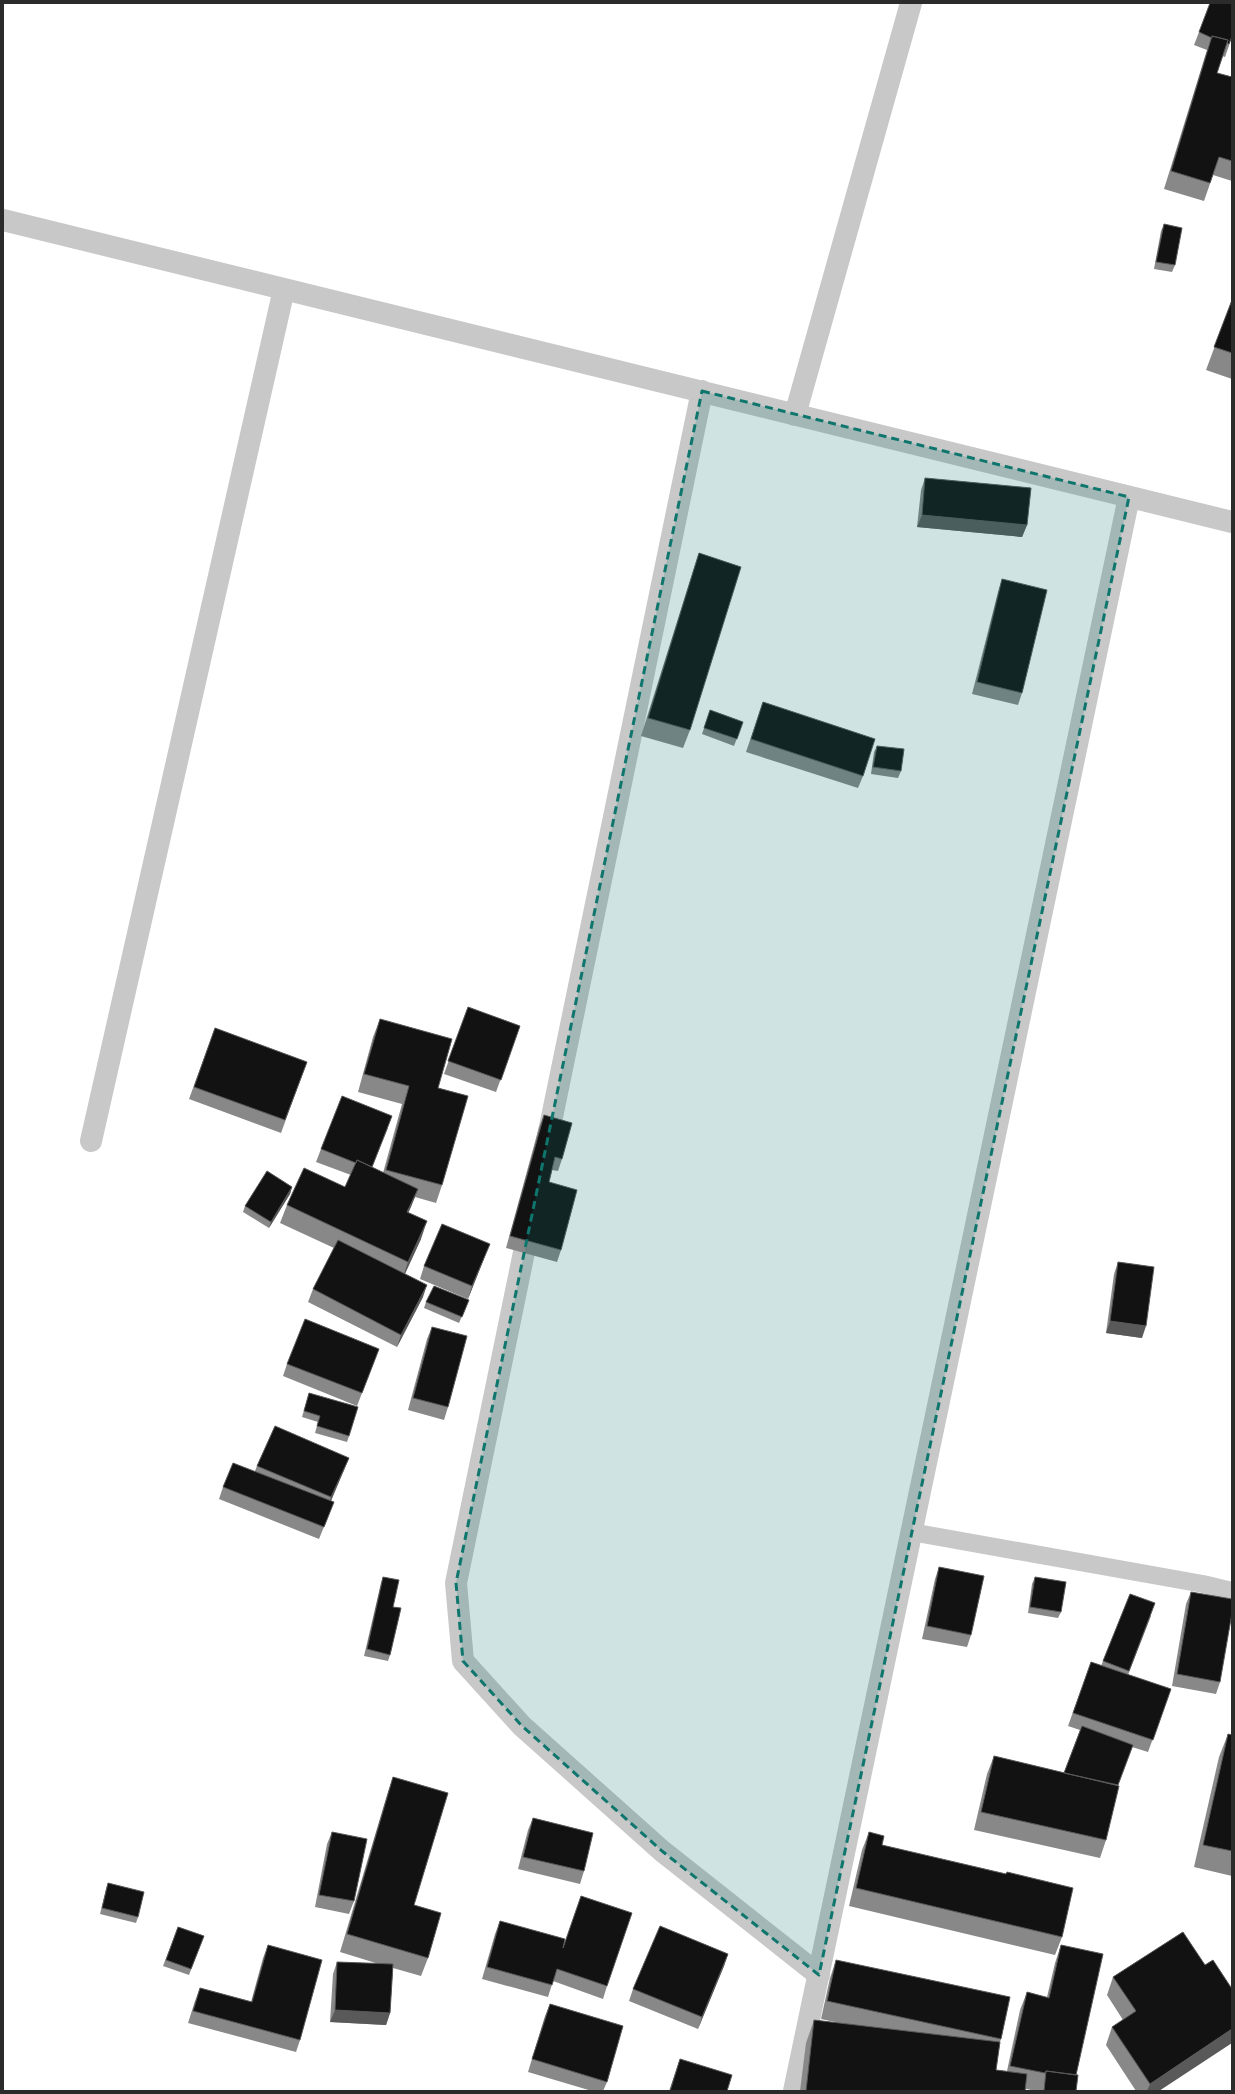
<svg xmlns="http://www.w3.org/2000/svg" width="1235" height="2094" font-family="Inter,sans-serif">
<rect width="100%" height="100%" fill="#fff"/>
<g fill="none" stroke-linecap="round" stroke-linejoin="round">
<path stroke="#c8c8c8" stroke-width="18" d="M 911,1532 L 1203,1584 L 1232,1591"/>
<path stroke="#c8c8c8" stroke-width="22" d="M 3,220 L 1232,522
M 795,415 L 911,3
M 91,1141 L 284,289
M 546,1146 L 702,391
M 530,1223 L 456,1583 L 463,1661 L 522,1726 L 662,1851 L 819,1975
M 794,2091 L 1129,497"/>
</g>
<path fill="#888" d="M 1199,32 L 1232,37 L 1225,57 L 1222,56 L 1217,73 L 1232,77 L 1232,181 L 1213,175 L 1204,201 L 1164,189 L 1207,50 L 1194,45 Z
M 1164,224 L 1175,265 L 1172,272 L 1154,269 L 1161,231 Z
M 1232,300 L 1232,379 L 1206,370 Z
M 925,478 L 1027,525 L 1022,537 L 917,527 L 921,490 Z
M 699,553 L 690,730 L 683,748 L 641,736 L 693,571 Z
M 1002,579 L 1022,693 L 1018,705 L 972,694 L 998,592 Z
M 763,702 L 863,776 L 858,788 L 746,752 Z
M 710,710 L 743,722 L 734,746 L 702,734 Z
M 877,746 L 901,771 L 898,778 L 871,774 L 874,752 Z
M 468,1007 L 520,1026 L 496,1092 L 444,1074 Z
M 380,1019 L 438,1088 L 442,1185 L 436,1203 L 415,1197 L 408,1213 L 421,1239 L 405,1274 L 423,1297 L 397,1347 L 308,1302 L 313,1289 L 334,1248 L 280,1223 L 287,1205 L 345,1187 L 351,1175 L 316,1162 L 321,1149 L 388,1128 L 372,1167 L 383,1173 L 402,1104 L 358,1092 L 373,1037 Z
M 215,1028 L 307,1062 L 281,1133 L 189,1099 Z
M 544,1115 L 562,1159 L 558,1171 L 552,1170 L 549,1182 L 561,1250 L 557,1262 L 506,1248 L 539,1127 Z
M 292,1187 L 290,1194 L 269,1228 L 243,1212 L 245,1206 Z
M 485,1256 L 468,1299 L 420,1279 L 424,1266 Z
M 1118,1262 L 1142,1338 L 1106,1333 L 1114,1274 Z
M 426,1302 L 466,1307 L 459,1323 L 424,1308 Z
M 432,1327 L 448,1407 L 444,1420 L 408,1410 L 427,1339 Z
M 379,1349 L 357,1406 L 283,1376 L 287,1364 Z
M 309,1393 L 349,1436 L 347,1442 L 315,1433 L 318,1422 L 302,1417 Z
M 349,1458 L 344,1470 L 331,1501 L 334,1502 L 319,1539 L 219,1499 L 223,1487 L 255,1471 L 257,1466 Z
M 939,1567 L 971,1635 L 967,1647 L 922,1639 L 935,1579 Z
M 383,1577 L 393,1607 L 390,1655 L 388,1661 L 364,1656 L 381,1583 Z
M 1035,1577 L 1061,1612 L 1058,1618 L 1028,1613 L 1032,1584 Z
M 1191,1592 L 1220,1682 L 1216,1694 L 1172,1686 L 1186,1604 Z
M 1130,1594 L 1151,1616 L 1128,1675 L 1171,1689 L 1148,1752 L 1132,1747 L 1118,1785 L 1106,1840 L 1100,1858 L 974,1830 L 987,1774 L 994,1756 L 1064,1773 L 1080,1730 L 1068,1726 L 1091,1662 L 1101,1666 Z
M 1228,1734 L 1232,1735 L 1232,1876 L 1194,1867 L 1219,1757 Z
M 393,1777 L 414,1905 L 428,1958 L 421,1976 L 393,1968 L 390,2013 L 386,2025 L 330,2022 L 333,1974 L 337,1962 L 379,1964 L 340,1952 L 387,1795 Z
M 533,1818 L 584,1871 L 580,1884 L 518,1869 L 528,1830 Z
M 332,1832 L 354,1901 L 349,1914 L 315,1907 L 327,1844 Z
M 869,1832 L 882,1845 L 1062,1937 L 1055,1955 L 849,1906 L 862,1850 Z
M 108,1883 L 138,1917 L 136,1923 L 100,1914 L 106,1889 Z
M 500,1921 L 564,1946 L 607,1986 L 603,1999 L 553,1981 L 548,1997 L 482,1979 L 495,1934 Z
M 178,1927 L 204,1936 L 189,1975 L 163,1966 Z
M 1183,1932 L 1159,2091 L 1136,2091 L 1106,2045 L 1112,2027 L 1123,2020 L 1107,1995 L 1113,1977 Z
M 268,1945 L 300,2040 L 296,2052 L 188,2023 L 195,2001 L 200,1988 L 251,2002 L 263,1958 Z
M 1061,1945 L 1076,2075 L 1076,2091 L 1037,2091 L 1026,2089 L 1025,2091 L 800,2091 L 806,2043 L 814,2020 L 840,2023 L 821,2019 L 830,1978 L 836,1960 L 1001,2039 L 1000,2042 L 996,2070 L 1007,2071 L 1020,2010 L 1027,1992 L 1047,1997 L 1055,1963 Z
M 728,1954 L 724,1966 L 698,2029 L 629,2001 L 633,1989 Z
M 550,2004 L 607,2082 L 603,2091 L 592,2091 L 528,2072 L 545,2016 Z
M 680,2059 L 727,2091 L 669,2091 Z"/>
<path fill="#595959" d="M 922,515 L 1027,525 L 1022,537 L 917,527 Z
M 292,1187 L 290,1194 L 269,1228 L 271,1222 Z
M 418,1189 L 411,1207 L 400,1230 L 407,1212 Z
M 427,1221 L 421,1239 L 402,1280 L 408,1262 Z
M 490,1244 L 485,1256 L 468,1299 L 472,1286 Z
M 427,1285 L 423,1297 L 397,1347 L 401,1335 Z
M 1110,1321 L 1146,1326 L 1142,1338 L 1106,1333 Z
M 349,1458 L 344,1470 L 327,1510 L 331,1497 Z
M 728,1954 L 724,1966 L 698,2029 L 702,2017 Z
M 335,2010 L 390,2013 L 386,2025 L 330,2022 Z
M 1232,2029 L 1232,2043 L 1159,2091 L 1147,2091 L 1150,2084 Z"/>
<path fill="#121212" stroke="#595959" d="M 1210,3 L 1232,3 L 1232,36 L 1229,44 L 1227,43 L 1228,40 L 1212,36 L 1212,38 L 1199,32 Z
M 1212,36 L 1228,40 L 1217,73 L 1232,77 L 1232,161 L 1219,157 L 1210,183 L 1171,171 Z
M 1164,224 L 1182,228 L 1175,265 L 1156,262 Z
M 1232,300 L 1232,353 L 1214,347 Z
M 925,478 L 1031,488 L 1027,525 L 922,515 Z
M 699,553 L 741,567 L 690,730 L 648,718 Z
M 1002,579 L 1047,590 L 1022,693 L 977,682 Z
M 763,702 L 875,739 L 863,776 L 751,739 Z
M 710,710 L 743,722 L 737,739 L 704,728 Z
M 877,746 L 904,749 L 901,771 L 873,767 Z
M 468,1007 L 520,1026 L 501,1080 L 448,1061 Z
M 380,1019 L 452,1039 L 438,1088 L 468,1096 L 442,1185 L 386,1170 L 409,1086 L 364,1074 Z
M 215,1028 L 307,1062 L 285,1120 L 194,1087 Z
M 342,1096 L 392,1116 L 372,1167 L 357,1160 L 356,1163 L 321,1149 Z
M 544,1115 L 572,1123 L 562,1159 L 555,1157 L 549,1182 L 577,1190 L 561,1250 L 510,1236 Z
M 357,1160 L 418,1189 L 407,1212 L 427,1221 L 408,1262 L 287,1205 L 304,1168 L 345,1187 Z
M 267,1171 L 292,1187 L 271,1222 L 245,1206 Z
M 442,1224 L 490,1244 L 472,1286 L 424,1266 Z
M 338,1240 L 427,1285 L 401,1335 L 313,1289 Z
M 1118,1262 L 1154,1267 L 1146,1326 L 1110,1321 Z
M 434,1286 L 469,1300 L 462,1317 L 426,1302 Z
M 305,1319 L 379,1349 L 362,1393 L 287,1364 Z
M 432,1327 L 467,1336 L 448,1407 L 413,1398 Z
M 309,1393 L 358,1407 L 349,1436 L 317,1426 L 320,1416 L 304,1411 Z
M 275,1426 L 349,1458 L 331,1497 L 257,1466 Z
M 233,1463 L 334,1502 L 324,1527 L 223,1487 Z
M 939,1567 L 984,1576 L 971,1635 L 927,1626 Z
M 383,1577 L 399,1580 L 393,1607 L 401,1608 L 390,1655 L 367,1649 Z
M 1035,1577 L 1066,1582 L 1061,1612 L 1030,1607 Z
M 1191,1592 L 1232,1599 L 1232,1613 L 1220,1682 L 1177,1674 Z
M 1130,1594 L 1155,1603 L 1129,1671 L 1103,1661 Z
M 1091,1662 L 1171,1689 L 1153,1740 L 1073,1713 Z
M 1082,1726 L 1133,1745 L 1118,1785 L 1064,1773 Z
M 1228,1734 L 1232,1735 L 1232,1851 L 1203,1845 Z
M 994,1756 L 1119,1786 L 1106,1840 L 981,1812 Z
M 393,1777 L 448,1793 L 414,1905 L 441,1913 L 428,1958 L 347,1934 Z
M 533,1818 L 593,1833 L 584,1871 L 523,1857 Z
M 332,1832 L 367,1839 L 354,1901 L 319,1895 Z
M 869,1832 L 884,1836 L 882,1845 L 1006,1874 L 1007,1872 L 1073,1888 L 1062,1937 L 856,1888 Z
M 108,1883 L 144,1892 L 138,1917 L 102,1908 Z
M 581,1896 L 632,1913 L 607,1986 L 557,1969 L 552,1985 L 487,1967 L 500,1921 L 565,1939 L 563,1948 Z
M 660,1926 L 728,1954 L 702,2017 L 633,1989 Z
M 178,1927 L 204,1936 L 191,1969 L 166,1960 Z
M 1183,1932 L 1205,1965 L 1213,1960 L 1232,1989 L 1232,2029 L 1150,2084 L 1112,2027 L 1136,2011 L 1113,1977 Z
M 268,1945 L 322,1960 L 300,2040 L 193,2011 L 200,1988 L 252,2002 Z
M 1061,1945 L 1103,1954 L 1076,2075 L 1046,2071 L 1045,2073 L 1010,2066 L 1027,1992 L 1049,1998 Z
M 836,1960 L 1010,1997 L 1001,2039 L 827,2001 Z
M 337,1962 L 393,1964 L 390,2013 L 335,2010 Z
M 550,2004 L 623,2026 L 607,2082 L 532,2059 Z
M 814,2020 L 1000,2042 L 996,2070 L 1027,2074 L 1025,2091 L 806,2091 Z
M 680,2059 L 732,2075 L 727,2091 L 670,2091 Z
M 1046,2071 L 1078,2075 L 1076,2091 L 1044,2091 Z"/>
<path fill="#0f766e" fill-opacity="0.2" stroke="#0f766e" stroke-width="3" stroke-dasharray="8 5" stroke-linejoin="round" d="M 702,391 L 1129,497 L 819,1975 L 662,1851 L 522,1726 L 463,1661 L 456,1583 Z"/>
<rect width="1235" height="2094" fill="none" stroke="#2b2b2b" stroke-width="8"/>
</svg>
